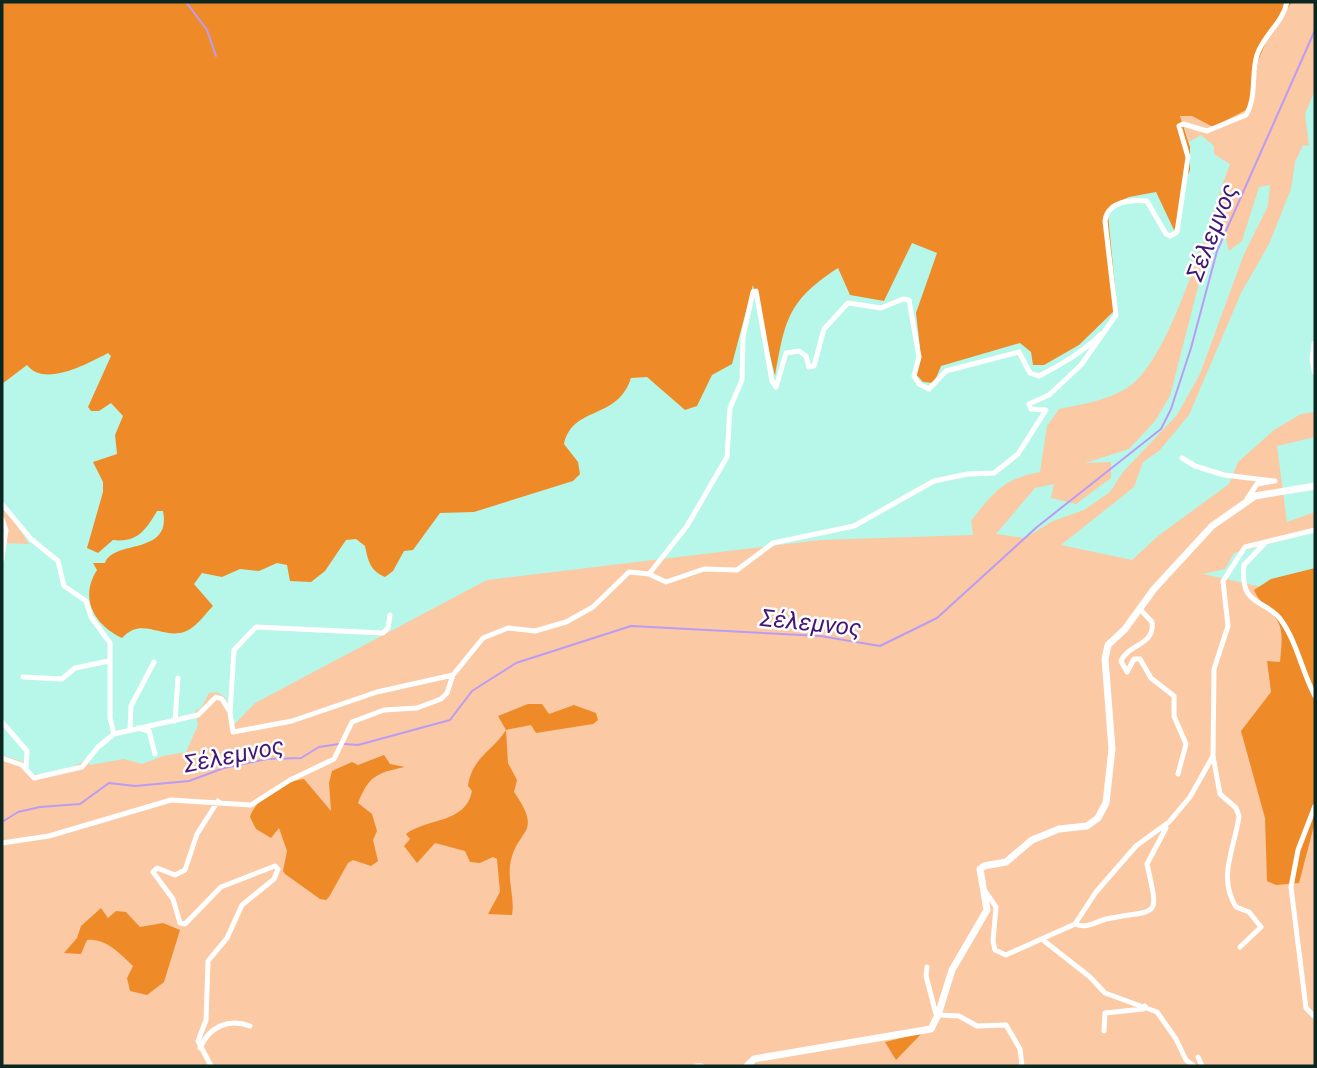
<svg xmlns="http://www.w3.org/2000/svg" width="1317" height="1068" font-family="Roboto,sans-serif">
<rect width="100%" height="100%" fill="#b7f7e9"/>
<path fill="#fbc9a3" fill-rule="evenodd" d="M 1292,2 L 1315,2 L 1315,90 L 1305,114 L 1309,146 L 1303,145 L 1295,162 L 1291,189 L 1269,244 L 1241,293 L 1189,415 L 1159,451 L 1143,462 L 1134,487 L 1061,545 L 1132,560 L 1158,536 L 1229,484 L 1238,462 L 1274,430 L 1301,414 L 1315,412 L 1315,437 L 1277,446 L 1287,522 L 1315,512 L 1315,532 L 1234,553 L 1225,569 L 1203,574 L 1262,587 L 1315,606 L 1315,1066 L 2,1066 L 2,755 L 24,762 L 32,774 C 47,776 75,769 86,759 L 90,765 L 124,759 L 142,764 L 163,756 L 186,752 L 198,725 L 195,711 L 201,708 L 209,693 L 217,692 L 226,698 L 230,729 L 255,703 L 487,580 L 820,540 L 973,535 L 971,521 C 994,492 1003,479 1040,472 L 1047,426 L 1059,409 C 1083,404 1111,400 1131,385 C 1172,355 1210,216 1230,164 L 1214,154 L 1214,146 L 1201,135 L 1189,142 L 1180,116 L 1192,116 L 1213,127 L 1252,107 L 1258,61 L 1269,35 ZM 1270,185 L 1268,206 L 1244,254 L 1200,374 L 1177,415 L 1123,472 L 1110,492 L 1084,510 L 1053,521 L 1025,538 L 996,534 L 1035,488 L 1054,484 L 1051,498 L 1076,504 L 1111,478 L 1111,462 L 1085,463 L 1129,449 L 1155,421 L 1170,396 L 1217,213 L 1223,208 L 1222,225 L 1229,251 L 1242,241 L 1259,187 Z
M 2,502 L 29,544 L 2,543 Z"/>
<path fill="#ee8b28" d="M 2,2 L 1292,2 L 1269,35 L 1258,61 L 1252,107 L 1213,127 L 1192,116 L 1180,116 L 1190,147 L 1190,170 L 1181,190 L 1180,219 L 1174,230 L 1156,192 L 1129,197 L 1111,205 L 1108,215 L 1116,296 L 1114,311 L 1079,345 L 1044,365 L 1033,365 L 1031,352 L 1020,343 L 941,366 L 934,383 L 923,382 L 914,372 L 920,348 L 916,313 L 937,253 L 912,243 L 884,301 L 850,295 L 838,268 C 787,301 785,321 775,376 L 753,285 L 732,364 L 712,375 L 697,406 L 685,410 L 647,377 L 631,378 C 617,421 573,405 564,444 L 578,462 L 580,474 L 573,481 L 474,512 L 440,513 L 413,550 L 404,551 L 393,571 L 385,577 C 370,571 368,560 365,546 L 356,539 L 346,540 L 325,571 L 311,582 L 290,581 L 287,565 L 277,563 L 259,571 L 240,569 L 222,577 L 202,573 L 194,584 L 213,606 C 205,614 195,629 184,632 C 161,639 142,616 122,638 C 94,625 79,598 97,570 L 93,563 L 105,563 C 113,539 172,556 163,511 L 157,511 C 146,530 137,543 113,540 L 98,553 L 87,548 L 103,492 L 103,482 L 93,462 L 117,454 L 115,435 L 123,416 L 111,403 L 99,411 L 91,411 L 88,407 L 111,356 L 108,353 C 89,363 44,388 27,365 L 2,384 Z
M 1315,568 L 1315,822 L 1299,883 L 1276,885 L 1267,881 L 1265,818 L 1241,731 L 1271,692 L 1267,661 L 1280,662 C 1281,650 1284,632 1278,622 C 1271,609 1259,603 1254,590 L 1271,579 Z
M 528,704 L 542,704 L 549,714 L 574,705 L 596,713 L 598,720 L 593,724 L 536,733 L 531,725 L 506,730 L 508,763 L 517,780 L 514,792 C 545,836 515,828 510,866 C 508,883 515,899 512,915 L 488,914 L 500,892 L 497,859 L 493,857 L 480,863 L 470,862 L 465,851 L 435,843 L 417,863 L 404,846 L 410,839 L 406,834 C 426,818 466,824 472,791 L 468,786 C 472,757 493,751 506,730 L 498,716 Z
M 384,755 L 390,764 L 405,767 C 376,773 369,776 358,803 L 372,814 L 377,831 L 373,840 L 378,861 L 371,866 L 353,860 L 348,863 L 329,897 L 326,900 L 320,899 L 285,874 L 283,871 L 287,851 L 279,828 L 271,838 L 256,829 L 250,817 C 255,799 285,781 304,779 L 331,811 L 329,783 L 332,771 L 352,762 L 358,765 Z
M 101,908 L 108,918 L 116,911 L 126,912 L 140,927 L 163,923 L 180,930 L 164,982 L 147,995 L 130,991 L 127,978 L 133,966 C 120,954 106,938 87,940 L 81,954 L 64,953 L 77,938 L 81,926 Z
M 922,1033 L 896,1060 L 885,1042 Z"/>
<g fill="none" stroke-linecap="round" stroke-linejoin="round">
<path stroke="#bb9cf4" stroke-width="2" d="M 186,2 L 207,30 L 216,56
M 344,744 L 358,745 L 450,720 L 472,691 L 516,663 L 631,626 L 820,636 L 880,646 L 937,618 L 1037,527 L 1161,429 L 1171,409 L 1191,348 L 1217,251 L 1315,30
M 2,822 L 18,812 L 40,807 L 80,804 L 109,783 L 135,786 L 189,781 L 224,768 L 267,759 L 301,758 L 319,747 L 339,744"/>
<path stroke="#fff" stroke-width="5" d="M 753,292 L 756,291 L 772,381 L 776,387 L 786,353 L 799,351 L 806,356 L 809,367 L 814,366 L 824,329 L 848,303 L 881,308 L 903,299 L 909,300 L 919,357 L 914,376 L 919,384 L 929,389 L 946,371 L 1019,352 L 1030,373 L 1039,376 C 1062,364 1083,352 1101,334
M 1182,458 L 1195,466 L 1224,475 L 1275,481
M 1247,499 L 1257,484 L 1274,481
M 2,504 L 31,539 L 58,561 L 64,586 L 86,601 L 91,617 L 110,643 L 110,718 L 114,734
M 2,519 L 6,530 L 2,559
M 1265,543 L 1244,565 C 1239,608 1267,599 1281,620 C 1297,642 1302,672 1315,696
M 649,574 L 687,526 L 727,457 L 730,408 L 742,380 L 743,337 L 753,292
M 1139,608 L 1152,622 C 1155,646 1128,644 1121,661 L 1127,672 L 1134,659 L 1140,659 L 1151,678 L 1174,696 L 1174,716 L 1186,744 L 1178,774
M 390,615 L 388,628 L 383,633 L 256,627 L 234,650 L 230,713 L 233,732 L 292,721 L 377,692 L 453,675 L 483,638 L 508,628 L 535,631 L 566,622 L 593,607 L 629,572 L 649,574 L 666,582 L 704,569 L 737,570 L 773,543 L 854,526 L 934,481 L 968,474 L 994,473 L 1018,454 L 1046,410 L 1031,409 L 1029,404 L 1049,395 L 1081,365 L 1116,315 L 1105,221 C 1107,202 1130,199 1147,201 L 1166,234 L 1170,236 L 1177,232 L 1188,157 L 1179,126 L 1183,124 L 1207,131 L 1246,115 C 1257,97 1251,74 1257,55 C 1263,35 1283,23 1287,2
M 23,677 L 62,679 L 75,668 L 109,661
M 175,721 L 178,678
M 2,722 L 27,751 L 26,769
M 138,728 L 149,731 L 155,754
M 130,729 L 131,706 L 154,662
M 1213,756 L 1220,794 L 1236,808 L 1239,816 C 1235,848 1217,876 1236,907 L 1249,912 L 1261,927 L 1240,947
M 2,758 L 22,765 L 34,778 L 82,767 L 98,747 L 114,734 L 198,715 L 216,697 L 222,699 L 228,709
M 1315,806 L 1298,850 L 1291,887 L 1306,1008 L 1315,1017
M 2,843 L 49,836 L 171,800 L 251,805 L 290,780 L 334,759 L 352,722 L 384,710 L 417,708 L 441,699 L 447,693 L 453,675
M 985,891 L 996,907 L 993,941 L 995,950 L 1006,955 L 1075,924 L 1096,892 L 1136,846 L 1169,822 L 1190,797 L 1213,756 L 1214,669 L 1228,626 L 1223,581 L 1245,547 L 1315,530
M 1075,924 C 1087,929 1095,922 1106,919 C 1158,908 1160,922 1147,864 L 1166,828
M 1043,940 L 1090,977 L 1105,993 L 1157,1012 L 1176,1039 L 1186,1060 L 1194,1066
M 927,967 L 926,976 L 936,1014
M 938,1015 L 959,1016 L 977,1026 L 1006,1025 L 1020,1049 L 1022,1066
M 1104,1031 L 1105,1013 L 1143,1009 L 1145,1006
M 200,1048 C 209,1027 228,1018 250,1026
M 1198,1057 L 1202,1066
M 211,1066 L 198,1041 L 206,1020 L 208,961 L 227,938 L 242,905 L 274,879 L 278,869 L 275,866 L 221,887 L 185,924 L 180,923 L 173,899 L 153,872 L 157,868 L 175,875 L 185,870 L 197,834 L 218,801
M 696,1066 L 702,1066"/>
<path stroke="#fff" stroke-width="7" d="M 1315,344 L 1313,359 L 1315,371
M 747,1066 L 754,1059 L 931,1029 L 938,1015 L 952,970 L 987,910 L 980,869 L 984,866 L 1006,862 L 1032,840 L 1059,829 L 1087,826 L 1098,818 L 1106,803 L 1112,749 L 1105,659 L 1108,645 L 1125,629 L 1154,589 L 1212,526 L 1255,496 L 1315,486"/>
</g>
<g text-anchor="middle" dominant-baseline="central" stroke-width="5" stroke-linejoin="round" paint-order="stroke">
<g font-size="24" font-style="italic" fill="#441676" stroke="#fff">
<text transform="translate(1212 232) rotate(-69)">Σέλεμνος</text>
<text transform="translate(811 623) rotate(6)">Σέλεμνος</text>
<text transform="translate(234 755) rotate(-11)">Σέλεμνος</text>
</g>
</g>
<rect width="1317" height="1068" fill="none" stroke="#0c2621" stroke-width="7"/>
</svg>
